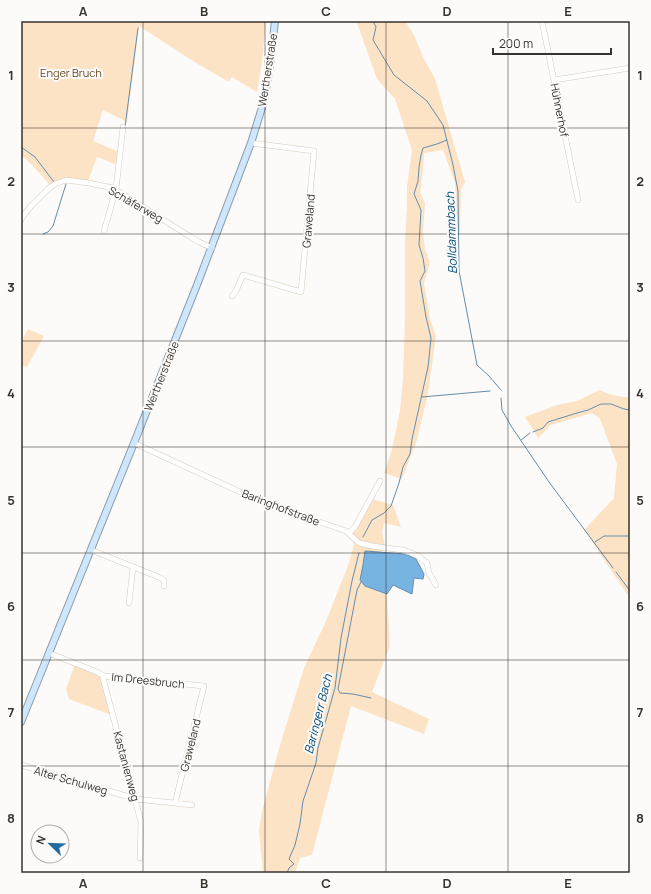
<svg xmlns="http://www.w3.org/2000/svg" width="651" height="894" font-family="Manrope,sans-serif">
<rect width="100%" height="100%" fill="#fdfbf9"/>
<path fill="#fde3c5" d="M 21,21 L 266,21 L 262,63 L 257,92 L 232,77 L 229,82 L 196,63 L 139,26 L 127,122 L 103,110 L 93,141 L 119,152 L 117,165 L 97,157 L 88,181 L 65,177 L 50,185 L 31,164 L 22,156 L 21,156 Z
M 336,21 L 406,21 L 408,26 L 414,35 L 423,57 L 435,79 L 465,182 L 461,189 L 460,234 L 456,229 L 455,183 L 443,150 L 424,153 L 423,170 L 420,193 L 425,203 L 423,232 L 425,250 L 430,262 L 424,283 L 430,319 L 436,336 L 428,394 L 416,443 L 402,479 L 384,473 L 391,453 L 400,411 L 403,378 L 405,318 L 405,241 L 407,208 L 407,187 L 412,150 L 395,99 L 377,79 L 357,23 Z
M 28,329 L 44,336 L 27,367 L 21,365 L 21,342 Z
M 599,390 L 612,395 L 630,398 L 630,597 L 625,591 L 584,530 L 614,498 L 617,464 L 600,419 L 592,413 L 551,425 L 538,438 L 525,417 L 557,405 L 577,401 Z
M 372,499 L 393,505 L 401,527 L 384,523 L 382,532 L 385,546 L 381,552 L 365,551 L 363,565 L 365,586 L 387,594 L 390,646 L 372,692 L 429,719 L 424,734 L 351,706 L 312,855 L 300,858 L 295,873 L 263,873 L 259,830 L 262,811 L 280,745 L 304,668 L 326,621 L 349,563 L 354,544 L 351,537 Z
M 75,664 L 99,675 L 101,678 L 111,715 L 69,699 L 66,689 Z"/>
<path fill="#78b4e2" stroke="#648dac" d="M 365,551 L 405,554 L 416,559 L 424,574 L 423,579 L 414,578 L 412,594 L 393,585 L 387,594 L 365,586 L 360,580 L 363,565 Z"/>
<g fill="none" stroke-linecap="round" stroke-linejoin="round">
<path stroke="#648dac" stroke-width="1" d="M 373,21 L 376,27 L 373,40 L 394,75 L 427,101 L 443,125 L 453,165 L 458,191 L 459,271 L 477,365 L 489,376 L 501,390
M 125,127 L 138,28
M 21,147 L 35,157 L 54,182
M 43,234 L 48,232 L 53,226 L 66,184
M 422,397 L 490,391
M 501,398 L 502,410 L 511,426 L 549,482 L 613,568
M 533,432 L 543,428 L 548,422 L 577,413 L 588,410 L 601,404 L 611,404 L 624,409 L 630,410
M 521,440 L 530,433
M 363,537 L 372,520 L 384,513 L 391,506 L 399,483 L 403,467 L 410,454 L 412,439 L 428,367 L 431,338 L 426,317 L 420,281 L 425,271 L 423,258 L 419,245 L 421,210 L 414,194 L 418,181 L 419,167 L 421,155 L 423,148 L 437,144 L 447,140
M 595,542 L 604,536 L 630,536
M 616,572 L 630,591
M 361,582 L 357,590 L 338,689 L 340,693 L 353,694 L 371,698
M 287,873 L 289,868 L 294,864 L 289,859 L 295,845 L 300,824 L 303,801 L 316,763 L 318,748 L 335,688 L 341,638 L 352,581 L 359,553"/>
<defs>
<path id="minor" d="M 542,21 L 578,200
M 554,80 L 630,68
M 21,220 L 23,216 L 32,205 L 48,189 L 55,184 L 66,180 L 89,183 L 113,188 L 189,236 L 199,242 L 212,248
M 104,231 L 116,189 L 123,127
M 232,296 L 236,291 L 243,275 L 301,292 L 314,151 L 251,143
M 134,443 L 264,503 L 346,531 L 359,543 L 372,546 L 402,550 L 409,552 L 418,556 L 427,563 L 429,573 L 436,585
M 349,533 L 355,527 L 380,481
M 91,550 L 161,578 L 164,581 L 164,586
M 129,603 L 133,567
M 49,653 L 97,672 L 104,676 L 204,686 L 175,803
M 104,676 L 103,678 L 141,822 L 140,858
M 21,765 L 136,799 L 192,805"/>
<path id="major" d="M 21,722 L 134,443 L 197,285 L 251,143 L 264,101 L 270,65 L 275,21"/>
</defs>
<use href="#minor" stroke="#d4cabe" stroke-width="6"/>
<use href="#major" stroke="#869db0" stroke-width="8"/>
<use href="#minor" stroke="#fff" stroke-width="5"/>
<use href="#major" stroke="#d0e6fa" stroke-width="6"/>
</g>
<path fill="none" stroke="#37332e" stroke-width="1" stroke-opacity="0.55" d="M 143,21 L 143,873M 265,21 L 265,873M 386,21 L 386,873M 508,21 L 508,873M 21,128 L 630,128M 21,234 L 630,234M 21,341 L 630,341M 21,447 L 630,447M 21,553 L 630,553M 21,660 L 630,660M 21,766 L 630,766"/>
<g text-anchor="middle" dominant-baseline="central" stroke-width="4" stroke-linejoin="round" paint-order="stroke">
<g font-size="11" fill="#37332e" stroke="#fdfbf9">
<text transform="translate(267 70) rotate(-81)">Wertherstraße</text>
<text transform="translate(560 110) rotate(79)">Hühnerhof</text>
<text transform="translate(136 204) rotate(30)">Schäferweg</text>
<text transform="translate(308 221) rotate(-85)">Graweland</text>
<text transform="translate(161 376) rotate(-68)">Wertherstraße</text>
<text transform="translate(281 507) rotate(21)">Baringhofstraße</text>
<text transform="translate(148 680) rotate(6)">Im Dreesbruch</text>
<text transform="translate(190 745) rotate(-76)">Graweland</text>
<text transform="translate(127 766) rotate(75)">Kastanienweg</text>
<text transform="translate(71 780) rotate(16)">Alter Schulweg</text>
</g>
<g font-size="11" fill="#68481d" stroke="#fdfbf9">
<text x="71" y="72">Enger Bruch</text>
</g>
<g font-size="12" font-style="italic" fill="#014d78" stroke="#fdfbf9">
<text transform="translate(451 233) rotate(-92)">Bolldammbach</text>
<text transform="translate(318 714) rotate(-76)">Baringerr Bach</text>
</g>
</g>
<rect width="651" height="894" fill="none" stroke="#fdfbf9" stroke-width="44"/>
<g transform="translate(50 844) rotate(293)"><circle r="19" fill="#fdfbf9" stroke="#aeaba8"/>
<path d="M0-3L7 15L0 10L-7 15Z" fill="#216c9f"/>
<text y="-6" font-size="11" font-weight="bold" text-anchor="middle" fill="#37332e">N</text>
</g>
<path d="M493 48v6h118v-6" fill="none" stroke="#37332e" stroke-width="2"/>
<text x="499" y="48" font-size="12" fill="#37332e" stroke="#fdfbf9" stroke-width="3" paint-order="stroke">200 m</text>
<rect x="22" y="22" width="607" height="850" fill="none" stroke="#37332e" stroke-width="1.5"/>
<g font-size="13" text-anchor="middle" font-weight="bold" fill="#37332e">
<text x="83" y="16">A</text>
<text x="204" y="16">B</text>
<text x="326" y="16">C</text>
<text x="447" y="16">D</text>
<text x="568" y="16">E</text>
<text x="11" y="80">1</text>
<text x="640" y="80">1</text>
<text x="11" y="186">2</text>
<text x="640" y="186">2</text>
<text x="11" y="292">3</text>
<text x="640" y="292">3</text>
<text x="11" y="398">4</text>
<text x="640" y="398">4</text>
<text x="11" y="505">5</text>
<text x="640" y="505">5</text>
<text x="11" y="611">6</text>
<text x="640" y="611">6</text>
<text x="11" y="717">7</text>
<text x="640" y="717">7</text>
<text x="11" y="823">8</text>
<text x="640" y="823">8</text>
<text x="83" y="888">A</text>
<text x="204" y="888">B</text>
<text x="326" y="888">C</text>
<text x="447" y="888">D</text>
<text x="568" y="888">E</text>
</g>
</svg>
